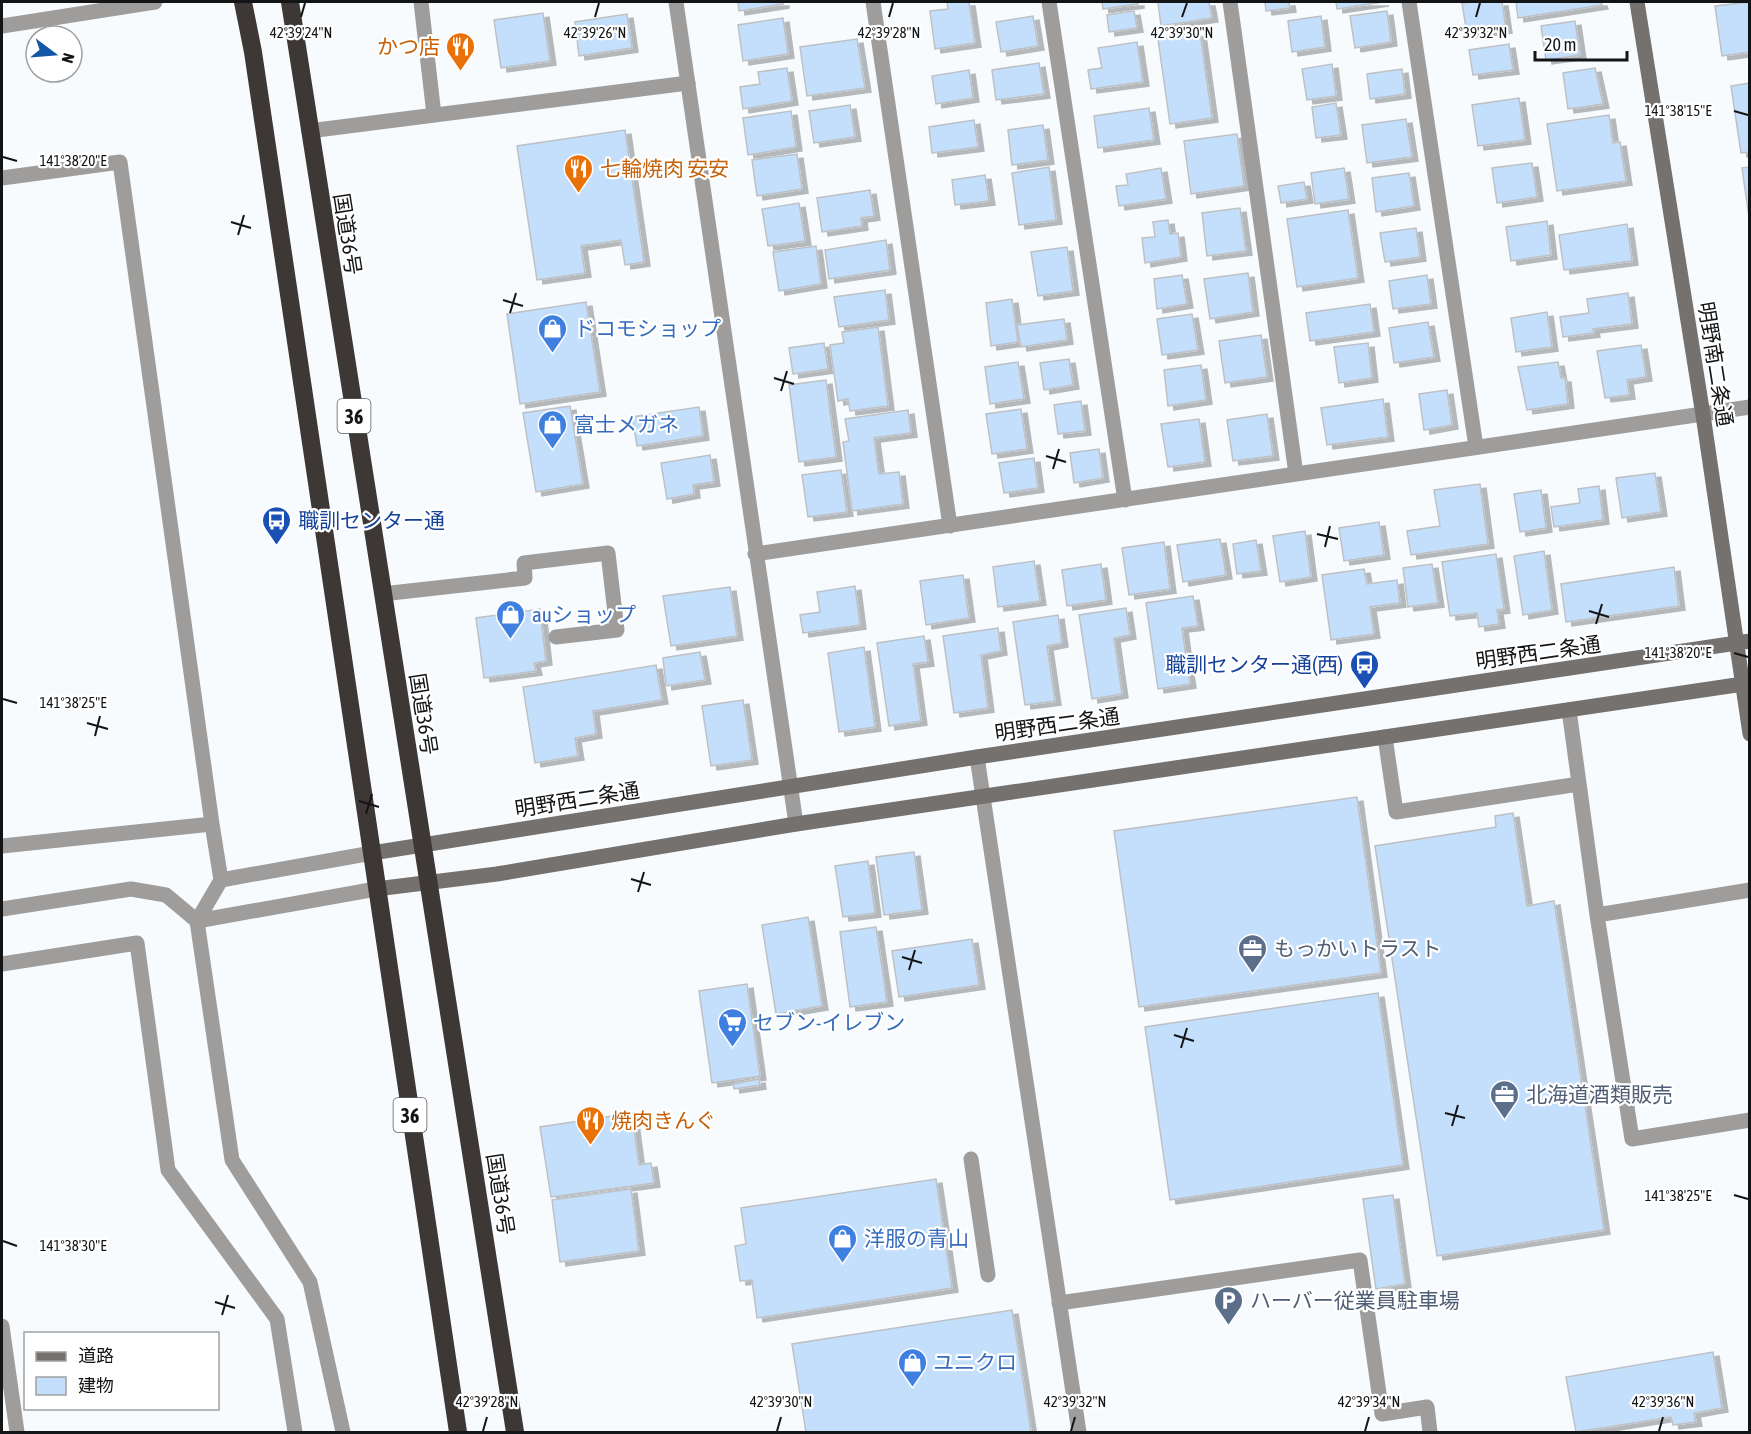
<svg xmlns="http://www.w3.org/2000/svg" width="1751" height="1434" font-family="'Asap Condensed','Noto Sans JP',sans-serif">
<defs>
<filter id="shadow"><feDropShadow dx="6" dy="4" stdDeviation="0" flood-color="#0004"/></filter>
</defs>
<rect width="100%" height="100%" fill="#f7fbfe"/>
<path fill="#c4dffc" stroke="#bdc1c5" stroke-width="1.5" filter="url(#shadow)" d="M 738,2 L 783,2 L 783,4 L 739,11 Z
M 947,2 L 969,2 L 975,43 L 935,49 L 930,11 L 948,9 Z
M 1102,2 L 1138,2 L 1138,4 L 1103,9 Z
M 1158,2 L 1209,2 L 1212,18 L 1161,26 Z
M 1265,2 L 1289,2 L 1290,8 L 1266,11 Z
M 1336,2 L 1383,2 L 1337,9 Z
M 1475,2 L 1502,2 L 1506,29 L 1467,34 L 1462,3 Z
M 1516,2 L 1601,2 L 1602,5 L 1518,18 Z
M 1750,2 L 1750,52 L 1722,56 L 1715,6 Z
M 1134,11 L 1137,28 L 1109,32 L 1107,15 Z
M 1387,11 L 1391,42 L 1355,48 L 1350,16 Z
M 543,13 L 550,61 L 501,68 L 494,20 Z
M 627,14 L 632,48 L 579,56 L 575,22 Z
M 1033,16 L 1038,46 L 1001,52 L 996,22 Z
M 1321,16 L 1325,47 L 1292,52 L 1288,21 Z
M 783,18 L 788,54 L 743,61 L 738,25 Z
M 1575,21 L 1580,55 L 1546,60 L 1541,26 Z
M 1200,32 L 1212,118 L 1170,124 L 1158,39 Z
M 857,39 L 865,88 L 807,96 L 800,47 Z
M 1137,42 L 1143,82 L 1091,89 L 1088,70 L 1102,68 L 1098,48 Z
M 1509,44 L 1513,70 L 1473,75 L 1469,50 Z
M 1039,63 L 1044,94 L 996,100 L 992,70 Z
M 1332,64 L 1336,96 L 1307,100 L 1302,69 Z
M 787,68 L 792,101 L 743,109 L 740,87 L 760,84 L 758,72 Z
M 1595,68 L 1603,104 L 1568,109 L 1563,73 Z
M 1402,69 L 1405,94 L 1370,99 L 1367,74 Z
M 969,70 L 973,98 L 936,104 L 932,76 Z
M 1750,83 L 1750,152 L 1741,153 L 1731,86 Z
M 1519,98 L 1525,140 L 1478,146 L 1472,105 Z
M 1336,103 L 1341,135 L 1316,138 L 1312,107 Z
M 850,105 L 855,137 L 814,143 L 809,111 Z
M 1149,108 L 1154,140 L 1098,148 L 1094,116 Z
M 791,111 L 796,147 L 748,155 L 743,118 Z
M 1609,115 L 1613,143 L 1620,142 L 1626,181 L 1557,191 L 1547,124 Z
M 1406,119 L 1412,157 L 1367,163 L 1362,125 Z
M 974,120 L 978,147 L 932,153 L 929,127 Z
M 1043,125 L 1048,160 L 1012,165 L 1008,130 Z
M 625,130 L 644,262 L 625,265 L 621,240 L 581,246 L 585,273 L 537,280 L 517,146 Z
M 1237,134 L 1244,186 L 1191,194 L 1184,141 Z
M 797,154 L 802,189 L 757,196 L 752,160 Z
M 1532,163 L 1537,197 L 1497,203 L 1492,168 Z
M 1049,167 L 1056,220 L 1019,225 L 1012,173 Z
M 1750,167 L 1750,217 L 1749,217 L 1742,168 Z
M 1161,168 L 1166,199 L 1119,206 L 1116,186 L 1128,185 L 1126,174 Z
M 1344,168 L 1349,199 L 1315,204 L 1311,173 Z
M 1409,173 L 1414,206 L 1376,212 L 1372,178 Z
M 985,175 L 989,201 L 955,205 L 952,180 Z
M 1304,182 L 1307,199 L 1281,203 L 1278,186 Z
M 870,190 L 874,216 L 861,218 L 862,226 L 822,232 L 817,198 Z
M 799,203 L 805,241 L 768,246 L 762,209 Z
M 1240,208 L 1246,251 L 1207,256 L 1202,213 Z
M 1348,210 L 1358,278 L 1297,287 L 1287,219 Z
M 1168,220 L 1170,234 L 1178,233 L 1181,257 L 1145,263 L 1142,238 L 1155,237 L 1153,222 Z
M 1547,221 L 1551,255 L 1511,261 L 1506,227 Z
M 1627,224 L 1632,261 L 1564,270 L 1559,235 Z
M 1416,228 L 1420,257 L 1385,262 L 1380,233 Z
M 886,240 L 890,270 L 829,279 L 825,250 Z
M 816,246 L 821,284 L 779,291 L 773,252 Z
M 1067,247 L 1073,291 L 1038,296 L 1031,252 Z
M 1248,273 L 1253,312 L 1210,319 L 1204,279 Z
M 1182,275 L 1187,304 L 1157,309 L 1154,279 Z
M 1427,275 L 1431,304 L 1393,309 L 1389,281 Z
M 885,290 L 889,320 L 839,327 L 834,297 Z
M 1628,293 L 1632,324 L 1593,329 L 1594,333 L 1563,337 L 1560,317 L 1589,313 L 1587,299 Z
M 1012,299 L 1018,342 L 991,346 L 986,303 Z
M 586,302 L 600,392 L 520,404 L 507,314 Z
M 1370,304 L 1374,332 L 1310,341 L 1306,313 Z
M 1547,312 L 1552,347 L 1516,352 L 1511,318 Z
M 1192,314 L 1198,350 L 1162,355 L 1157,319 Z
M 1064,319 L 1067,340 L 1021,347 L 1017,325 Z
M 1428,322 L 1434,357 L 1394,363 L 1389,328 Z
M 878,327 L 888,406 L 850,411 L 848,399 L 838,401 L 830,345 L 844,343 L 842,332 Z
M 1261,335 L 1267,377 L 1225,383 L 1219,341 Z
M 824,343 L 828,369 L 793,374 L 789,348 Z
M 1368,343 L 1372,378 L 1339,383 L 1334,347 Z
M 1641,345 L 1646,377 L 1627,380 L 1629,395 L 1605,398 L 1597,351 Z
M 1069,359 L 1073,385 L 1044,390 L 1040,363 Z
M 1018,362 L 1024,399 L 990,404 L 985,367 Z
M 1558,362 L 1561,378 L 1565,378 L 1568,404 L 1527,410 L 1518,367 Z
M 1201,365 L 1206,400 L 1168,406 L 1164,370 Z
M 826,380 L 836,457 L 799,462 L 789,385 Z
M 1447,390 L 1452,425 L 1424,430 L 1419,394 Z
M 1383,399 L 1388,437 L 1327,445 L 1321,408 Z
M 1081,401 L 1085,431 L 1058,434 L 1054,405 Z
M 570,406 L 583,484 L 536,492 L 523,413 Z
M 699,407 L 703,436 L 637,446 L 632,417 Z
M 1021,409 L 1027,449 L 992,454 L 986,414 Z
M 908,410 L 911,433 L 874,438 L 879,474 L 899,472 L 903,504 L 852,511 L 843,442 L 849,441 L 845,419 Z
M 1267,414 L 1273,456 L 1233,461 L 1227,420 Z
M 1199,419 L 1205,462 L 1168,467 L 1161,424 Z
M 1099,449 L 1103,478 L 1074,483 L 1070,453 Z
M 710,455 L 714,482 L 693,485 L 694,494 L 667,499 L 661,463 Z
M 1034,458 L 1038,488 L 1004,493 L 999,463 Z
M 841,470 L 847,512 L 808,517 L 802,475 Z
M 1655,473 L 1661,512 L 1622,518 L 1616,478 Z
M 1480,484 L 1488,544 L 1411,555 L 1407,531 L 1440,526 L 1434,490 Z
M 1599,486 L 1603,520 L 1554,527 L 1551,507 L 1580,503 L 1578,489 Z
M 1541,490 L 1546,528 L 1520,532 L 1514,494 Z
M 1379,522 L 1384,555 L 1344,561 L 1339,528 Z
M 1305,531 L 1311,577 L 1280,582 L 1273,536 Z
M 1220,539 L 1226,575 L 1183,582 L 1177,545 Z
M 1256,540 L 1261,571 L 1237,574 L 1233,544 Z
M 1164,542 L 1170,589 L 1129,595 L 1122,548 Z
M 1544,551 L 1552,610 L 1523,615 L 1514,556 Z
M 1496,554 L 1504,609 L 1497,610 L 1499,624 L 1479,627 L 1477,613 L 1450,616 L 1442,562 Z
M 1034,561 L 1040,601 L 998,607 L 993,567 Z
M 1101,564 L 1106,600 L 1067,606 L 1062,570 Z
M 1432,564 L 1438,603 L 1408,607 L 1403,568 Z
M 1674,567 L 1679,606 L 1566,622 L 1561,584 Z
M 1364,569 L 1367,584 L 1397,580 L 1400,603 L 1370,607 L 1374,634 L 1331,640 L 1322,575 Z
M 963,575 L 969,618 L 926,625 L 920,581 Z
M 855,586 L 860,625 L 803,633 L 800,615 L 820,612 L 817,592 Z
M 730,587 L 737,636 L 671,646 L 663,596 Z
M 1193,596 L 1198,626 L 1182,628 L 1190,684 L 1158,689 L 1146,603 Z
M 1126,608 L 1130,635 L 1114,638 L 1122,694 L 1092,699 L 1079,615 Z
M 540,609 L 546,661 L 534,663 L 536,671 L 484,678 L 476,618 Z
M 1058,615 L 1062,643 L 1047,646 L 1055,701 L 1025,705 L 1013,622 Z
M 998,628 L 1001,651 L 981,655 L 988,708 L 954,713 L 943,636 Z
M 924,636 L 928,662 L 913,664 L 921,721 L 889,726 L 877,643 Z
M 864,647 L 875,727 L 839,732 L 828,653 Z
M 700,652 L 705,680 L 666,686 L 663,658 Z
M 656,665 L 662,700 L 593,711 L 596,734 L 575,738 L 578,756 L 535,763 L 523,687 Z
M 743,700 L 752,760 L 711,766 L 702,706 Z
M 1357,797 L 1381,973 L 1139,1007 L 1114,831 Z
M 1513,813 L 1527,906 L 1554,901 L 1604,1230 L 1437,1256 L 1375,846 L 1496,827 L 1495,816 Z
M 914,852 L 922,910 L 884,915 L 876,857 Z
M 868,861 L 875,913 L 843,917 L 835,866 Z
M 808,917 L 822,1006 L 776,1014 L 762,925 Z
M 876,927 L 887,1002 L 850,1007 L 840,932 Z
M 972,939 L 979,985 L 899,997 L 892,951 Z
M 747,984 L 760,1076 L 712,1083 L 699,991 Z
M 1378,993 L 1403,1165 L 1170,1200 L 1145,1027 Z
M 759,1079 L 760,1085 L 734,1089 L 733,1084 Z
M 632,1113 L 639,1165 L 651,1163 L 654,1183 L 551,1197 L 540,1127 Z
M 936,1179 L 952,1288 L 757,1318 L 752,1280 L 740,1281 L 735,1246 L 746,1244 L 741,1208 Z
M 631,1189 L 639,1251 L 560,1262 L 552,1200 Z
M 1393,1195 L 1405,1284 L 1376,1289 L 1363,1199 Z
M 1012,1310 L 1031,1432 L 806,1432 L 792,1344 Z
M 1713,1352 L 1722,1408 L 1694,1413 L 1696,1422 L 1673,1425 L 1671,1417 L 1576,1432 L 1566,1377 Z"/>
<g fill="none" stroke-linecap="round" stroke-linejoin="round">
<path stroke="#9f9d9c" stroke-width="15" d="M 421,2 L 434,115
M 309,131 L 688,83
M 2,178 L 120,162 L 212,824
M 382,594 L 525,578 L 524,563 L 608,553 L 617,630 L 556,637
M 1569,710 L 1597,915
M 1385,737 L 1396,812 L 1579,784
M 2,846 L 212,824 L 221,880 L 197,921 L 232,1160 L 310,1282 L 343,1432
M 221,880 L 372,853
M 1750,890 L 1597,915 L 1632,1139 L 1750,1120
M 2,909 L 131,889 L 166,895 L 197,921 L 376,889
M 2,964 L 137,943 L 168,1170 L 277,1319 L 295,1432
M 971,1159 L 988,1275
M 1059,1303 L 1360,1260 L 1382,1414 L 1427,1407 L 1430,1432
M 2,1326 L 17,1432"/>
<path stroke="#9f9d9c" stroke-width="15" d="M 676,2 L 796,824
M 873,2 L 950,526
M 1049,2 L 1125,500
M 1230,2 L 1296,474
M 1409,2 L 1476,447
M 2,26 L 155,2
M 755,554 L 1750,407
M 977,757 L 1079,1432"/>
<path stroke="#74716f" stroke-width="15" d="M 1637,2 L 1703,415 L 1750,734
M 372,853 L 977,757 L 1750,641
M 376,889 L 497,874 L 796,824 L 1750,683"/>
<path stroke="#3d3836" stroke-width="18" d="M 243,2 L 253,52 L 458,1432
M 290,2 L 515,1432"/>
</g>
<path fill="none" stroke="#131416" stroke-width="2" d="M 301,17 L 305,3M 595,17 L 599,3M 889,17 L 893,3M 1182,17 L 1187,3M 1476,17 L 1480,3M 1734,111 L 1748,115M 3,157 L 17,161M 231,222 L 251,228M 238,235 L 244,215M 503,300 L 523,306M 510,313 L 516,293M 774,378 L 794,384M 781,391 L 787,371M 1046,456 L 1066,462M 1053,469 L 1059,449M 1317,534 L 1338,539M 1325,547 L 1330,526M 1589,611 L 1609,617M 1596,624 L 1602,604M 1734,653 L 1748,657M 3,699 L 17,703M 87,723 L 108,729M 95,736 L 100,716M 359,801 L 379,807M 366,814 L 372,794M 631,879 L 651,885M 638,892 L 644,872M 902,957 L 922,963M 909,970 L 915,950M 1174,1035 L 1194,1041M 1181,1048 L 1187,1028M 1445,1113 L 1465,1118M 1452,1126 L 1458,1105M 1734,1195 L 1748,1199M 3,1241 L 17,1246M 215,1302 L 235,1308M 222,1315 L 228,1295M 483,1431 L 487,1417M 777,1431 L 781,1417M 1071,1431 L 1075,1417M 1365,1431 L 1369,1417M 1659,1431 L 1663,1417"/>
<defs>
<symbol id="restaurant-pin" viewBox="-11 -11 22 30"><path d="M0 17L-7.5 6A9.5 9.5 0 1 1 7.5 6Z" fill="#e8710a" stroke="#fff"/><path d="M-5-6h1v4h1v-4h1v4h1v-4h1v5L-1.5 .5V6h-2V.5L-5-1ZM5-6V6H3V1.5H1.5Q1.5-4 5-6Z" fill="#fff"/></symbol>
<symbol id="shop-pin" viewBox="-11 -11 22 30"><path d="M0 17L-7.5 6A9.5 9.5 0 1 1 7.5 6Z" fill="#3f7fe0" stroke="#fff"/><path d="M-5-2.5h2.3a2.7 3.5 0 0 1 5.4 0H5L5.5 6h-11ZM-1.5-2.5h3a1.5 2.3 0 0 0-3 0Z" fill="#fff"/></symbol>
<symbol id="bus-pin" viewBox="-11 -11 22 30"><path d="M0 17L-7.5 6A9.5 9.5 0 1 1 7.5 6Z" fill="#1a4fb4" stroke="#fff"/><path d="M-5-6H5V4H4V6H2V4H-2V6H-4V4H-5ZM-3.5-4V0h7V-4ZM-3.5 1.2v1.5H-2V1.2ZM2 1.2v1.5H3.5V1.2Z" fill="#fff"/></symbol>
<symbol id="office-pin" viewBox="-11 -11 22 30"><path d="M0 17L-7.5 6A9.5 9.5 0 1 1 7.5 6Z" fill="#5c6f8a" stroke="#fff"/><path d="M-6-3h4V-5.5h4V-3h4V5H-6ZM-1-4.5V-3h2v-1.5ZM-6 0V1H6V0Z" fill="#fff"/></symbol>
<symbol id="supermarket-pin" viewBox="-11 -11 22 30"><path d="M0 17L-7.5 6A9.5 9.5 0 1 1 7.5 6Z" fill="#3f7fe0" stroke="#fff"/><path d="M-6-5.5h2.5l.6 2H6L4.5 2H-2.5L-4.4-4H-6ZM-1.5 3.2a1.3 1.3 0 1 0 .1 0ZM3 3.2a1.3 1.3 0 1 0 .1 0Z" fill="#fff"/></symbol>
<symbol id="parking-pin" viewBox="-11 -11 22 30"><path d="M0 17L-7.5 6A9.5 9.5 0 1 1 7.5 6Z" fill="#5c6f8a" stroke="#fff"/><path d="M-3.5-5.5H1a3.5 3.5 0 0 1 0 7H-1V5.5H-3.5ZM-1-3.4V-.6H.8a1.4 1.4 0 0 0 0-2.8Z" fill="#fff"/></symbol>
</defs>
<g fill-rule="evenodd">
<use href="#restaurant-pin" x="444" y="30" width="33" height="45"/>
<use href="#restaurant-pin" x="562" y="152" width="33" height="45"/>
<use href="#shop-pin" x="536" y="312" width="33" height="45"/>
<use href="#shop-pin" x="536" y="408" width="33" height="45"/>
<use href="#bus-pin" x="260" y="504" width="33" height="45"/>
<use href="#shop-pin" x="494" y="598" width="33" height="45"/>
<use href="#bus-pin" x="1348" y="648" width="33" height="45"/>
<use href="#office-pin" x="1236" y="932" width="33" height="45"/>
<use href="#supermarket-pin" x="716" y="1006" width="33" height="45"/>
<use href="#office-pin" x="1488" y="1078" width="33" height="45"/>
<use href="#restaurant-pin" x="574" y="1104" width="33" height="45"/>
<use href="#shop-pin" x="826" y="1222" width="33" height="45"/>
<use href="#parking-pin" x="1212" y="1284" width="33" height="45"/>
<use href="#shop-pin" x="896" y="1346" width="33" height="45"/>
</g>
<g text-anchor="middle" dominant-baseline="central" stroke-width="4.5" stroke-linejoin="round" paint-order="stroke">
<g fill="#fff" stroke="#5a5a5c" stroke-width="1.5">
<rect x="337.5" y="399" width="33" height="34" rx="4.5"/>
<rect x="393.5" y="1098" width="33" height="34" rx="4.5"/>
</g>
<g font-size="20" font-weight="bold" fill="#131416">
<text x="354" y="416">36</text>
<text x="410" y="1115">36</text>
</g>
<g font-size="21" fill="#c56008" stroke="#fff" text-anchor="start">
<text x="440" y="46" text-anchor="end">かつ店</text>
<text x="600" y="168">七輪焼肉 安安</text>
<text x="611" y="1120">焼肉きんぐ</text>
</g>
<g font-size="21" fill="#131416" stroke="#fff">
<text transform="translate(348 234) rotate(81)">国道36号</text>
<text transform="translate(1716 364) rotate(81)">明野南二条通</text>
<text transform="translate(1538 652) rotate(-8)">明野西二条通</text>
<text transform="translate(424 714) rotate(81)">国道36号</text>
<text transform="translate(1057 724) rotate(-8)">明野西二条通</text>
<text transform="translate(577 799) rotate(-9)">明野西二条通</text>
<text transform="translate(501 1194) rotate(81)">国道36号</text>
</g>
<g font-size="21" fill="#366cbe" stroke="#fff" text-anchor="start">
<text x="574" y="328">ドコモショップ</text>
<text x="574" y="424">富士メガネ</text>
<text x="532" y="614">auショップ</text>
<text x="753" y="1022">セブン-イレブン</text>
<text x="864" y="1238">洋服の青山</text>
<text x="933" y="1362">ユニクロ</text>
</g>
<g font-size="21" fill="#164399" stroke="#fff" text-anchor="start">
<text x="298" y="520">職訓センター通</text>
<text x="1343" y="664" text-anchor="end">職訓センター通(西)</text>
</g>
<g font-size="21" fill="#4e5e75" stroke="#fff" text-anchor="start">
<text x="1274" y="948">もっかいトラスト</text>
<text x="1526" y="1094">北海道酒類販売</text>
<text x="1250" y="1300">ハーバー従業員駐車場</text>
</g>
</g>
<g font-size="15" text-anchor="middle" fill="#131416" stroke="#fff" stroke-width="4.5" stroke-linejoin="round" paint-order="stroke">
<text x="301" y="38">42°39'24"N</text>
<text x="595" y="38">42°39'26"N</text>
<text x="889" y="38">42°39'28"N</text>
<text x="1182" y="38">42°39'30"N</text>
<text x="1476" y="38">42°39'32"N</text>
<text x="1678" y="116">141°38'15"E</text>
<text x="73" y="166">141°38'20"E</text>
<text x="1678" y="658">141°38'20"E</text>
<text x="73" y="708">141°38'25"E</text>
<text x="1678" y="1201">141°38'25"E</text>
<text x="73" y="1251">141°38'30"E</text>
<text x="487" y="1407">42°39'28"N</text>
<text x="781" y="1407">42°39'30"N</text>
<text x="1075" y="1407">42°39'32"N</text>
<text x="1369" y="1407">42°39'34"N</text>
<text x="1663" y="1407">42°39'36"N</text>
</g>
<rect width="1751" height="1434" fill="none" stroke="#131416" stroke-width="6"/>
<rect x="24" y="1332" width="195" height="78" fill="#ffffff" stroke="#a1a1a2" stroke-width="1.5"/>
<rect x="36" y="1352" width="30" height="9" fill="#74716f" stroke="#a1a1a2" stroke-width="1.5"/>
<text x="78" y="1362" font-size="18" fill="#131416">道路</text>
<rect x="36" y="1377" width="30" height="18" fill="#c4dffc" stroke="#a1a1a2" stroke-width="1.5"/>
<text x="78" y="1392" font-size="18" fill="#131416">建物</text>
<g transform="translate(54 54) rotate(106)"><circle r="28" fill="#ffffff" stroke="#a1a1a2" stroke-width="1.5"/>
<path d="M0-4.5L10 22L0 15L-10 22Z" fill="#1357a7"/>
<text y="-9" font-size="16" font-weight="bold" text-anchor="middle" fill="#131416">N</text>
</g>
<path d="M1535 51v9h92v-9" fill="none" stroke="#131416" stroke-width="3"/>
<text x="1544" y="51" font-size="18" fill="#131416" stroke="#ffffff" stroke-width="4.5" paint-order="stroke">20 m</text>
</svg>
